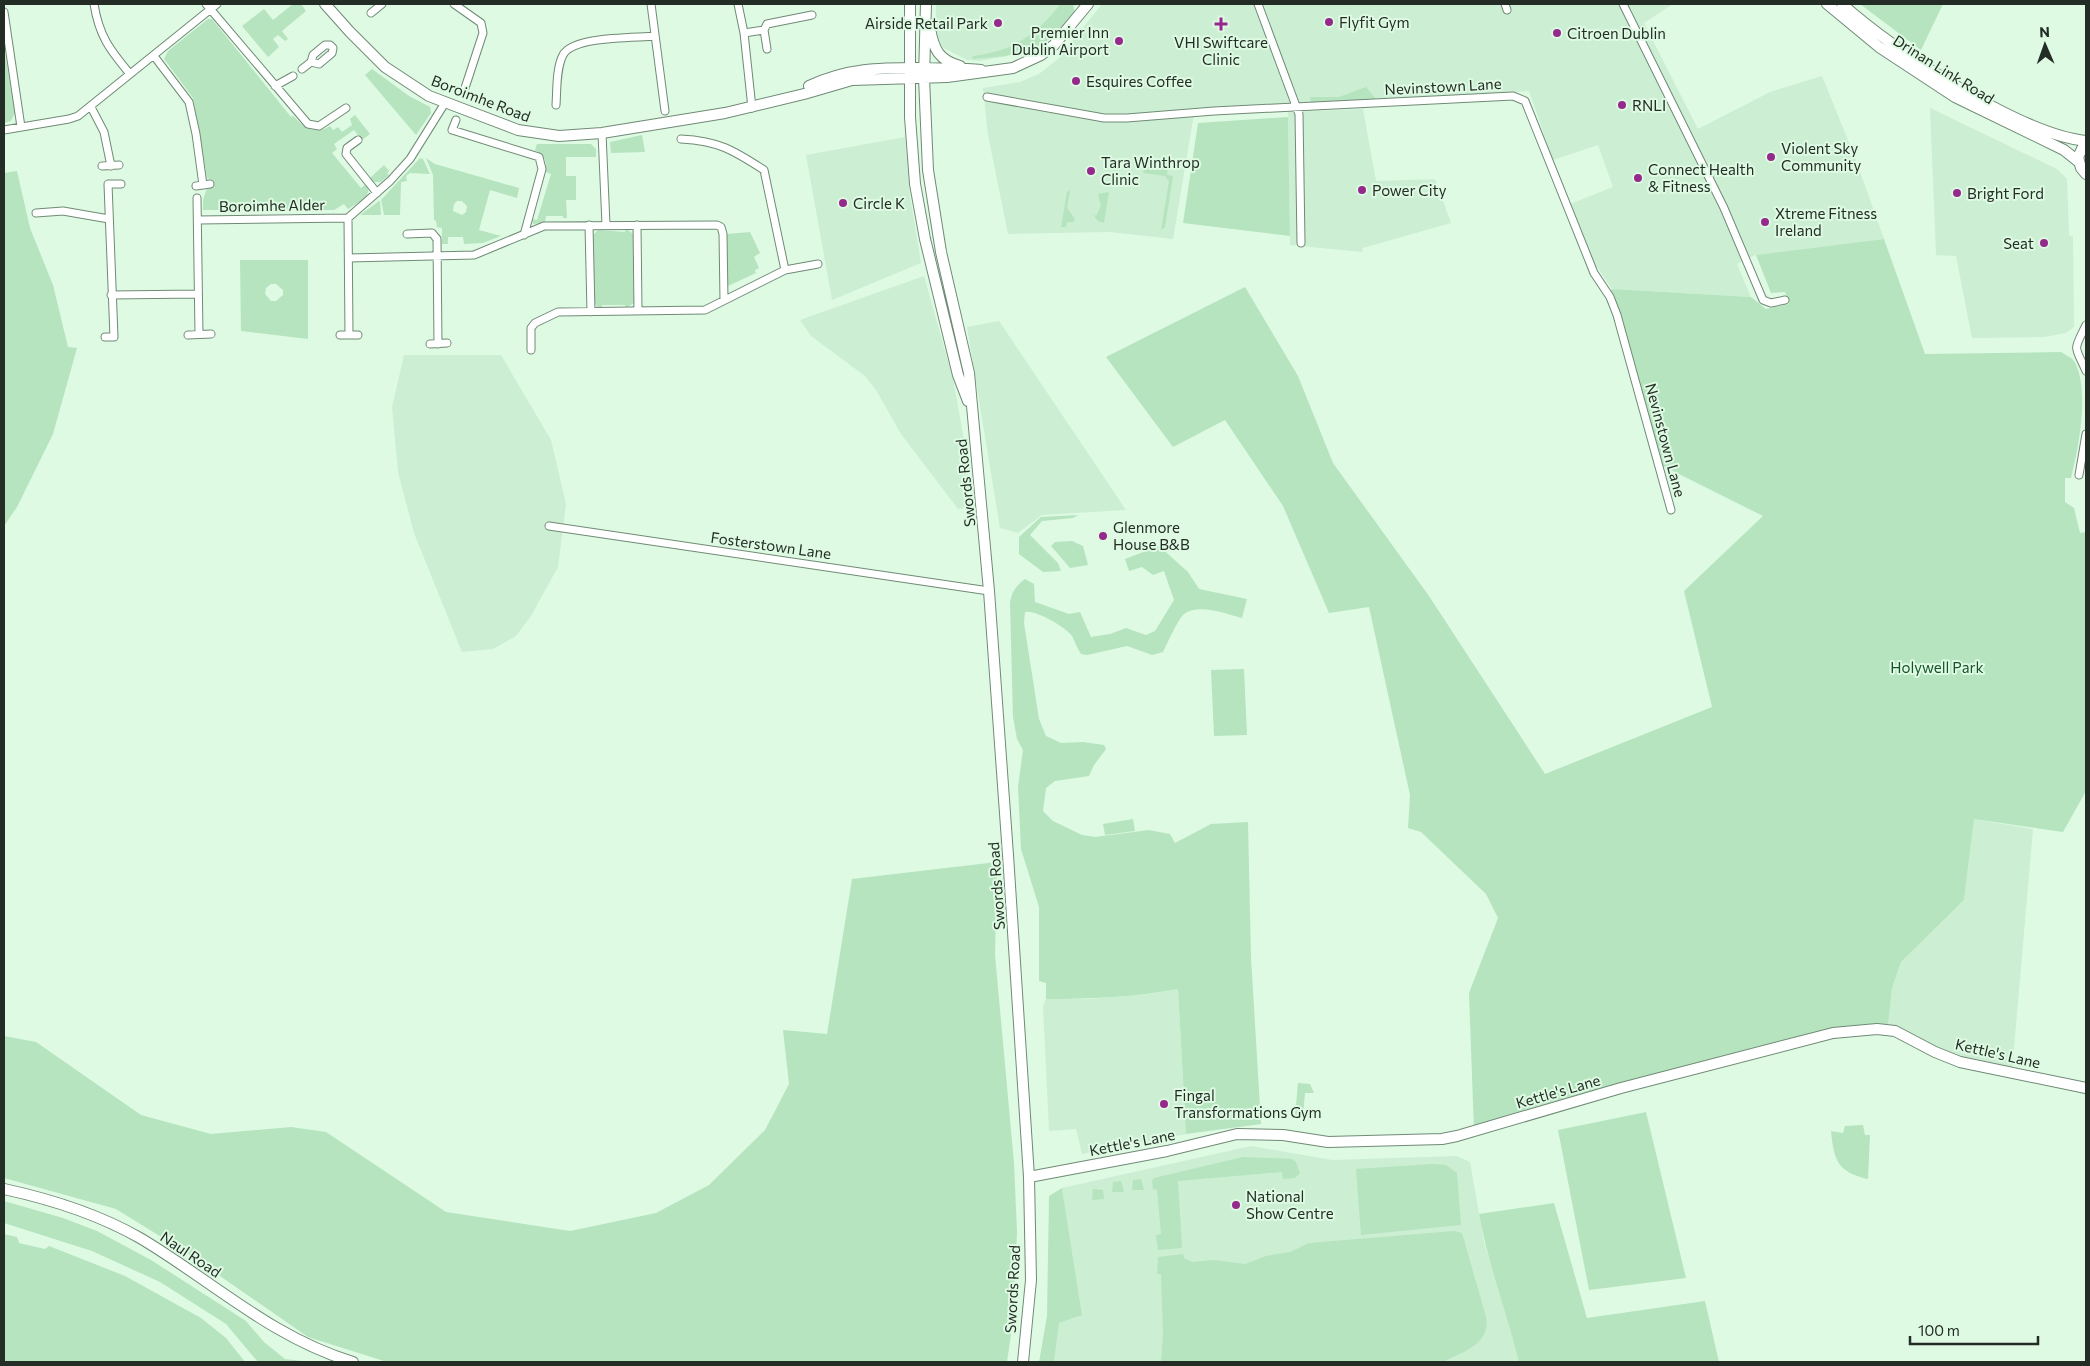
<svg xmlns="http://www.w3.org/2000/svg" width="2090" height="1366" font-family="Commissioner,sans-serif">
<rect width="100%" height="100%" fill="#defae3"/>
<path fill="#cceed3" d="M 936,4 L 1076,4 L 1048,37 L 1038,44 L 1018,54 L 980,61 L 967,60 L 938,45 L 936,35 Z
M 1102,4 L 1673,4 L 1644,23 L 1698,129 L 1770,92 L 1822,76 L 1854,155 L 1884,239 L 1755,255 L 1737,264 L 1751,297 L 1612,289 L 1591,258 L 1570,204 L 1613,187 L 1598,145 L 1553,160 L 1529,91 L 1195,108 L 1173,239 L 1110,232 L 1008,234 L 988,135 L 983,88 L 1020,82 L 1039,74 L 1058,59 Z
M 1930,108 L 2057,169 L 2067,179 L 2069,235 L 2073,237 L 2074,327 L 2066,333 L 2044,337 L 1972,338 L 1956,256 L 1936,255 Z
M 1363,109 L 1376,181 L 1435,179 L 1451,223 L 1363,248 L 1362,252 L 1290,245 L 1288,112 Z
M 905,137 L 910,196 L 921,263 L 832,300 L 806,155 Z
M 924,276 L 953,379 L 965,445 L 971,507 L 958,509 L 901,434 L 876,390 L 865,376 L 811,336 L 800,320 Z
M 999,321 L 1126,510 L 1042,515 L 1018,533 L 1000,528 L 967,327 Z
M 404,355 L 501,355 L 551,440 L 566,504 L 558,567 L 531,616 L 516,636 L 493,649 L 462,652 L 414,533 L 398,472 L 392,407 Z
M 1974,819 L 2033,829 L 2012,1071 L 1939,1050 L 1888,1026 L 1892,988 L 1901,962 L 1964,900 Z
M 1178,989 L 1186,1134 L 1144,1142 L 1116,1145 L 1105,1150 L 1082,1154 L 1076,1129 L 1049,1131 L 1043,1006 L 1046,999 L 1091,999 L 1156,993 Z
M 1251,1146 L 1332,1160 L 1457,1156 L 1470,1162 L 1484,1242 L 1507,1316 L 1519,1362 L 1054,1362 L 1059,1323 L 1082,1315 L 1062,1188 Z"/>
<path fill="#b5e4bf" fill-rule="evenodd" d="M 293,4 L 301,4 L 306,11 L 282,31 L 288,39 L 285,41 L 278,35 L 273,39 L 279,47 L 268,57 L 242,26 L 264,9 L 273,20 Z
M 1058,4 L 1073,4 L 1075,13 L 1056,34 L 1032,52 L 1027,46 L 1006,56 L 972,59 L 973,56 C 1013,51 1034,36 1059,6 Z
M 1860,4 L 1943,4 L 1921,50 Z
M 208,19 L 212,19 L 291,117 L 293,116 C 304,127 314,136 330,126 L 333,130 L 338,127 L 342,132 L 352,125 L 350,119 L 355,115 L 370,134 L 362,140 L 354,130 L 334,144 L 337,149 L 332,153 L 361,188 L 366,184 L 369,189 L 366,198 L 348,209 L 344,204 L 334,210 L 203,210 L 203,200 L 207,188 L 213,186 L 212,180 L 207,178 L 193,98 L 164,59 L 168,51 Z
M 4,47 L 15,113 L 11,121 L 4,123 Z
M 372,69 L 409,96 L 430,107 L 431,113 L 416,135 L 365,75 Z
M 1366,87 L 1376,99 L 1311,103 L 1310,97 L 1339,97 Z
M 1288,117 L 1290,236 L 1183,223 L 1198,123 Z
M 642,135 L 645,152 L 611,153 L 610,142 Z
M 537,144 L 591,144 L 596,149 L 596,157 L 566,157 L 566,176 L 576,176 L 576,200 L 566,200 L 567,218 L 563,218 L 563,216 L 546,216 L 545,223 L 533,224 L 532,219 L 537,220 L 551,174 L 546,172 C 547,162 545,155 535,150 Z
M 420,158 L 423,159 L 430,174 L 410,173 L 406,176 L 407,181 L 401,182 L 400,215 L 384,215 L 381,200 Z
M 426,158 L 435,164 L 519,188 L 517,198 L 490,190 L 479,230 L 501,236 L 483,243 L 464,244 L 463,237 L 448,237 L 448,244 L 442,244 L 442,228 L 437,227 L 436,221 L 434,220 L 433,175 ZM 457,201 L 462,201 L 467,206 L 466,212 L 462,215 L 453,211 L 454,204 Z
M 1153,161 L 1169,163 L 1167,175 L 1173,176 L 1165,227 L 1161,230 L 1169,181 L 1165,176 L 1143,173 L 1145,166 Z
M 384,165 L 389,171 L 387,174 L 389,175 L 381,182 L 373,182 L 370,178 Z
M 17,171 L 30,228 L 53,285 L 68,347 L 77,348 L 53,434 L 17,507 L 4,526 L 4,173 Z
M 1070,190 L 1067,208 L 1075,219 L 1073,222 L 1067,222 L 1066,227 L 1061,227 L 1067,192 Z
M 1109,192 L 1104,223 L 1098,221 L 1092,213 L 1096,216 L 1101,206 L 1098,194 Z
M 380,201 L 381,215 L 360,215 L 379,201 Z
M 598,230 L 625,232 L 625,230 L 628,230 L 633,234 L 634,303 L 626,308 L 625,305 L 602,305 L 602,308 L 598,308 L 594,302 L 593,235 Z
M 750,232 L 760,253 L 754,257 L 759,268 L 755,270 L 756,273 L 728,286 L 727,234 Z
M 1884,239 L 1925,354 L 2061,352 C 2065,355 2071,357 2074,361 C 2090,387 2079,447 2071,478 L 2065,478 L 2065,502 L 2074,508 L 2080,533 L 2086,532 L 2086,791 L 2063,832 L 1974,819 L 1964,900 L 1901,962 L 1892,988 L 1888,1026 L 1865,1026 L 1474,1131 L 1469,993 L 1498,918 L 1486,894 L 1421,832 L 1408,828 L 1410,795 L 1369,607 L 1329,613 L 1283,506 L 1225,420 L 1173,447 L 1106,357 L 1245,287 L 1298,376 L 1333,463 L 1429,596 L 1545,774 L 1712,707 L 1684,591 L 1763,516 L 1659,464 L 1608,294 L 1612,289 L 1751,297 L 1766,309 L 1789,304 L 1785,292 L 1771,293 L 1756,255 Z
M 240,260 L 308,260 L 308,339 L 241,331 ZM 271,284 L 276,284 L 283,290 L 283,295 L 276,301 L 271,301 L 265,294 L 266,288 Z
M 1078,515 L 1073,518 L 1042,521 L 1030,535 L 1058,563 L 1061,571 L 1043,572 L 1019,554 L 1019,537 L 1041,517 Z
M 1072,541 L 1083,546 L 1088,565 L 1070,568 L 1051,546 L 1055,542 Z
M 1159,546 L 1188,572 L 1199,589 L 1247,599 L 1242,618 C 1226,614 1199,603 1184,614 C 1178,619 1167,644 1163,652 L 1152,655 L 1127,646 L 1087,655 L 1081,654 C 1077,648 1075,642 1072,636 C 1066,627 1035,609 1025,612 L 1024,623 L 1039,719 L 1046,736 L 1061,743 L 1083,742 L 1104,745 L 1106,749 L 1094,765 L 1089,776 L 1055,781 L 1046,788 L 1043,811 L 1053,821 L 1082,835 L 1095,837 L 1149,830 L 1170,834 L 1175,843 L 1211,824 L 1248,822 L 1251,957 L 1261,1124 L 1186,1134 L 1178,989 C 1134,997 1090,999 1046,999 L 1046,983 L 1039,981 L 1039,907 L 1021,849 L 1018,787 L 1023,750 L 1017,739 L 1013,717 L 1010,604 C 1011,592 1016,586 1025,579 L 1034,584 L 1035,602 L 1069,614 L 1080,612 L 1091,637 L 1110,634 L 1126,628 L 1146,635 L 1155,631 L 1174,600 L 1164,571 L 1153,575 L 1142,567 L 1129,571 L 1125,559 Z
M 1244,669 L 1247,735 L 1214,736 L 1211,670 Z
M 1133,819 L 1135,831 L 1105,835 L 1103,824 Z
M 997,862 L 995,955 L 1014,1163 L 1017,1232 L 1013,1321 L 1007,1362 L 387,1362 L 308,1337 L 184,1251 L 116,1209 L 4,1178 L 4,1036 L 36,1042 L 141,1115 L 211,1134 L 291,1127 L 326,1132 L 446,1212 L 570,1231 L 656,1213 L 709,1185 L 765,1130 L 789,1084 L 783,1030 L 827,1034 L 852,879 Z
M 1298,1083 L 1310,1084 L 1314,1093 L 1305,1093 L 1303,1115 L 1295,1116 Z
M 1646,1112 L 1686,1278 L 1589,1290 L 1558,1130 Z
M 1863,1125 L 1865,1135 L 1870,1135 L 1868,1179 C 1837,1172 1834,1160 1831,1131 L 1843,1133 L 1845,1126 Z
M 1243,1157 L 1292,1159 L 1296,1162 L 1300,1173 L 1295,1178 L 1283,1179 L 1282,1172 L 1178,1181 L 1182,1248 L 1158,1250 L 1156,1235 L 1161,1234 L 1157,1190 L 1153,1189 L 1152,1181 L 1154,1178 Z
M 1432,1164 L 1446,1165 L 1457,1173 L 1461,1225 L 1361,1235 L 1356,1169 Z
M 1141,1179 L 1144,1190 L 1132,1190 L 1133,1180 Z
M 1121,1181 L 1124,1192 L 1112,1192 L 1113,1182 Z
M 1062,1188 L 1082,1315 L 1059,1323 L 1054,1362 L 1039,1362 L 1047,1316 L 1049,1196 Z
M 1093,1189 L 1103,1190 L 1104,1199 L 1092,1200 Z
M 4,1201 L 63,1218 L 97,1231 L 151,1260 L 246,1321 L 264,1342 L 285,1359 L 311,1362 L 258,1362 L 226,1324 L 160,1282 L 92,1251 L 4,1223 Z
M 1554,1203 L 1587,1318 L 1705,1301 L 1719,1362 L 1519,1362 C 1507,1313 1488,1264 1479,1214 Z
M 1454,1231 L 1462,1233 L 1486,1317 C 1491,1344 1463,1352 1443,1362 L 1161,1362 L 1163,1333 L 1161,1274 L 1157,1274 L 1158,1257 L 1183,1254 L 1184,1258 L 1192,1262 L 1214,1260 L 1245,1264 L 1266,1256 L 1290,1252 L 1309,1243 Z
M 4,1234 L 17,1237 L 19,1243 L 45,1249 L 49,1246 L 125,1276 L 201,1318 L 226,1338 L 245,1362 L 4,1362 Z"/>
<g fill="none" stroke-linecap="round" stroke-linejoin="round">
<defs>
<path id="street" d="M 94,4 C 99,36 110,50 130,74
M 206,4 L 308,124 L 319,126 L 346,108
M 454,4 L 481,23 L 483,33 L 464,91
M 651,4 L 665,111
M 738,4 L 744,33 L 752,108
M 1258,4 L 1299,114 L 1301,243
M 1505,4 L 1507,10
M 1623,4 L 1724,208 L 1763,300 L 1771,303 L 1785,300
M 4,12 L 21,127
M 371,13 L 382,4
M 764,30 L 767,49
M 744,33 L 764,30 L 767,24 L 812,15
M 154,56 L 189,102 L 196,134 L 203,185 L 196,186
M 302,69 L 311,62 L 313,55 L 325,45 L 330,45 L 333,48 L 332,53 L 319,64 L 311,62
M 275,86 L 293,76
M 987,97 L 1104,118 L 1127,118 L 1214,111 L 1513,96 L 1525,101 L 1594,273 L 1610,297 L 1617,315 L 1671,510
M 556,105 C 557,91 556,68 563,55 C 573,36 634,38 655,36
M 91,107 L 104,132 L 111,166
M 456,120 L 452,130 L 539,157 L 542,169 L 524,235
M 4,130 L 69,119 L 78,116 L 217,4
M 602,133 L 606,225
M 681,139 C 719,141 733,150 764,170 L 785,270
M 358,140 L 347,148 L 346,154 L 377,193
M 102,166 L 119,165
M 203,185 L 210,184
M 197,198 L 199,334
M 36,213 L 63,211 L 109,219
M 198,220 L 348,218
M 589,225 L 591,312
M 637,225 L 638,311
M 407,234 L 432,233 L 437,239 L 438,344
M 349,258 L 474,255 L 544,226 L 717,225 L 721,227 L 723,234 L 724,300
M 111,295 L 198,294
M 2086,325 C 2073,352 2074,344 2086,371
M 188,335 L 211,334
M 340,335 L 358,335
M 349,335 L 348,218 L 390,181 L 410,159 L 445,103
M 105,337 L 114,337 L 108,184 L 121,184
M 430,344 L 447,343
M 531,350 L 531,328 L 535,323 L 558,312 L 705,310 L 785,270 L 818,264
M 2079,475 L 2086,434
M 549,526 L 989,591"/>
<path id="secondary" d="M 325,4 L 350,32 L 385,67 L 429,96 L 518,130 L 559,136 L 602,133 L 725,113 L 804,94 L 852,80 L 947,77 L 1013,68 L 1041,55 L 1054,45 L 1088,4
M 910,4 L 910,117 L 915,184 L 925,239 L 958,375 L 968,401
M 926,4 L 924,78 L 928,170 L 941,252 L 969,373 L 989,591 L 1008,855 L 1029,1177 L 1031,1280 L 1023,1362
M 1827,4 L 1879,47 L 1955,97 L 2064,150 L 2079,162
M 1842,4 C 1893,50 2019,134 2086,141
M 930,29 C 934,50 939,60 960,66
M 809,86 C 850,67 882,68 926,68 C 944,69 963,68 981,70
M 2086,141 L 2078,157 L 2081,168 L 2086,174
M 1029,1177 L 1167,1151 L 1237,1134 L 1283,1135 L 1328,1142 L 1442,1139 L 1457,1136 L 1621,1088 L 1833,1033 L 1877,1029 L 1895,1031 L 1935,1052 L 1960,1062 L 2086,1088
M 4,1189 C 50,1199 98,1214 140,1238 C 211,1280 272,1338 353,1362"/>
</defs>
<use href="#street" stroke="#708a76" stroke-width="9"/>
<use href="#secondary" stroke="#708a76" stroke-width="12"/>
<use href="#street" stroke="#fff" stroke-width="7"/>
<use href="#secondary" stroke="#fff" stroke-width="10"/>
</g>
<g fill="#952a8c" stroke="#defae3" stroke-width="2">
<circle cx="1329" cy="22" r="5"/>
<circle cx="998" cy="23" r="5"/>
<path d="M1218.5 16.5h5v5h5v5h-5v5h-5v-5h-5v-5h5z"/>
<circle cx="1557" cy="33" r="5"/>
<circle cx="1119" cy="41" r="5"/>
<circle cx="1076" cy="81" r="5"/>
<circle cx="1622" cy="105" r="5"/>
<circle cx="1771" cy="157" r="5"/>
<circle cx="1091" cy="171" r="5"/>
<circle cx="1638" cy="178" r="5"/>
<circle cx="1362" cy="190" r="5"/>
<circle cx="1957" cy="193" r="5"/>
<circle cx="843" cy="203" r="5"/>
<circle cx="1765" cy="222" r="5"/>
<circle cx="2044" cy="243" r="5"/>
<circle cx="1103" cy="536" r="5"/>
<circle cx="1164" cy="1104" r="5"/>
<circle cx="1236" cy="1205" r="5"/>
</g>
<g text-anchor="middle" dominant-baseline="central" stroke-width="4" stroke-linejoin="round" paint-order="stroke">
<g font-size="15" fill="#232d25" stroke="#defae3" text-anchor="start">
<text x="1339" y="22">Flyfit Gym</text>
<text x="988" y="23" text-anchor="end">Airside Retail Park</text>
<text x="1109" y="32" text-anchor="end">Premier Inn<tspan x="1109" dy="17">Dublin Airport</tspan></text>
<text x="1567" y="33">Citroen Dublin</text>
<text x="1221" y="42" text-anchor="middle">VHI Swiftcare<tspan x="1221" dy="17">Clinic</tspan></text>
<text x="1086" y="81">Esquires Coffee</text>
<text x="1632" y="105">RNLI</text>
<text x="1781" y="148">Violent Sky<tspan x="1781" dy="17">Community</tspan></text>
<text x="1101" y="162">Tara Winthrop<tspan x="1101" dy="17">Clinic</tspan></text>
<text x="1648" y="169">Connect Health<tspan x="1648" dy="17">&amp; Fitness</tspan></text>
<text x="1372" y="190">Power City</text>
<text x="1967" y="193">Bright Ford</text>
<text x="853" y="203">Circle K</text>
<text x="1775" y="213">Xtreme Fitness<tspan x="1775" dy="17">Ireland</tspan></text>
<text x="2034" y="243" text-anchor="end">Seat</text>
<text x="1113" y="527">Glenmore<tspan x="1113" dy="17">House B&amp;B</tspan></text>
<text x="1174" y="1095">Fingal<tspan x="1174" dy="17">Transformations Gym</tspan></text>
<text x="1246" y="1196">National<tspan x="1246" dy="17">Show Centre</tspan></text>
</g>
<g font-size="15" fill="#232d25" stroke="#defae3">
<text transform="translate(1944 69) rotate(32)">Drinan Link Road</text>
<text transform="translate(1443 86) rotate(-3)">Nevinstown Lane</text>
<text transform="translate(481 98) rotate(21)">Boroimhe Road</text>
<text transform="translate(272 205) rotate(-1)">Boroimhe Alder</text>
<text transform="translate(1666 440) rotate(75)">Nevinstown Lane</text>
<text transform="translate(965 483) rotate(-96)">Swords Road</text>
<text transform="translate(771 545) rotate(8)">Fosterstown Lane</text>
<text transform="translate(996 886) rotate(-94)">Swords Road</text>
<text transform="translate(1998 1053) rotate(13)">Kettle's Lane</text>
<text transform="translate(1558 1091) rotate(-16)">Kettle's Lane</text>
<text transform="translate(1132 1142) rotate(-11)">Kettle's Lane</text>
<text transform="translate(191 1254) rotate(34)">Naul Road</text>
<text transform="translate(1012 1289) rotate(-87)">Swords Road</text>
</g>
<g font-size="15" fill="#15522b" stroke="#defae3">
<text x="1937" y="667">Holywell Park</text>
</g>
</g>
<rect width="2090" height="1366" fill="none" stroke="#232d25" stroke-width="10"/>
<g transform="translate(2045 45) rotate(358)" stroke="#defae3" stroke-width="4" paint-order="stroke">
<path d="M0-4L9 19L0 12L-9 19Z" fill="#232d25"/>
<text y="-8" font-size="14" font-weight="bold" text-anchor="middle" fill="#232d25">N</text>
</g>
<path d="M1910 1336v8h128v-8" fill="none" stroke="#232d25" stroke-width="2.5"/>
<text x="1918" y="1336" font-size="15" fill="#232d25" stroke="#defae3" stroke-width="4" paint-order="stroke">100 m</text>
</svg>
